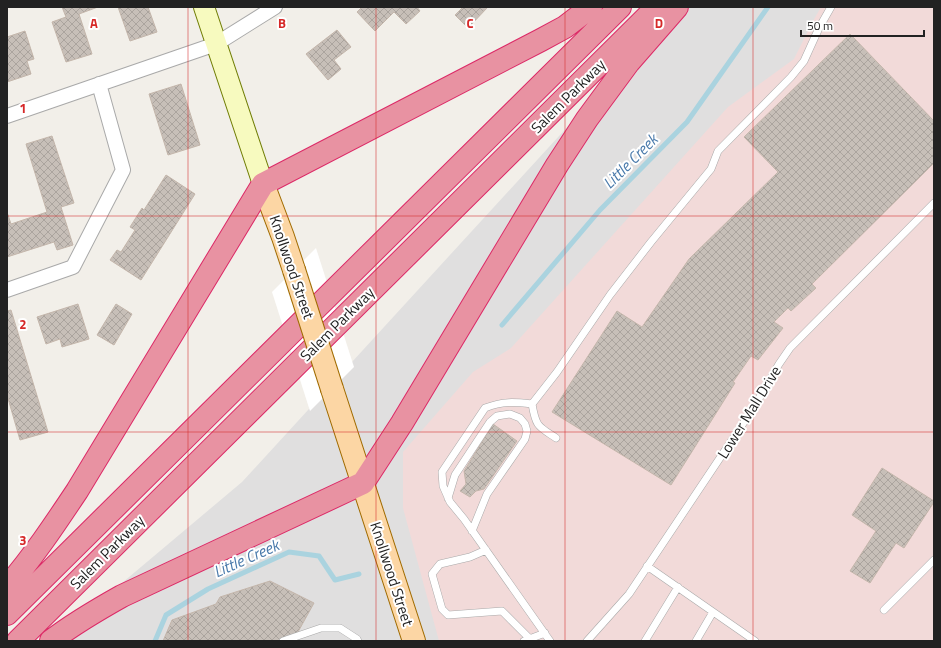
<svg xmlns="http://www.w3.org/2000/svg" width="941" height="648" font-family="'Titillium Web',sans-serif">
<defs>
<pattern id="building-cross-hatch" width="8" height="8" patternUnits="userSpaceOnUse"><rect width="8" height="8" fill="#c7bfb8"/><path d="M0 0l8 8M0 8l8-8" fill="none" stroke="#aba49e"/></pattern>
</defs>
<rect width="100%" height="100%" fill="#f2efe9"/>
<path fill="#e0dfdf" d="M 682,7 L 934,7 L 934,641 L 53,641 L 242,482 L 657,29 Z"/>
<path fill="#f2dad9" d="M 821,7 L 934,7 L 934,641 L 439,641 L 403,508 L 403,452 L 473,372 L 511,348 L 728,107 L 794,59 L 813,21 Z"/>
<path fill="#fff" d="M 316,248 L 354,367 L 310,411 L 272,292 Z"/>
<g fill="none" stroke-linecap="round" stroke-linejoin="round">
<path stroke="#aad3df" stroke-width="5" d="M 502,325 L 600,210 L 687,122 L 768,7
M 155,641 L 166,615 L 208,589 L 289,552 L 319,556 L 335,580 L 359,574"/>
</g>
<path fill="url(#building-cross-hatch)" stroke="#c4b6ab" d="M 62,7 L 98,7 L 79,14 L 92,54 L 66,62 L 52,22 L 66,17 Z
M 118,7 L 148,7 L 157,32 L 130,41 Z
M 362,7 L 417,7 L 420,11 L 406,24 L 394,12 L 375,31 L 357,12 Z
M 463,7 L 486,7 L 487,8 L 468,28 L 455,15 Z
M 337,30 L 351,47 L 334,60 L 341,69 L 328,80 L 306,54 Z
M 25,31 L 34,59 L 27,61 L 31,74 L 7,82 L 7,37 Z
M 850,34 L 934,121 L 934,163 L 812,284 L 816,288 L 791,311 L 788,308 L 774,322 L 783,328 L 758,360 L 751,356 L 733,382 L 735,383 L 671,485 L 552,412 L 617,311 L 642,327 L 689,259 L 778,172 L 744,137 Z
M 181,84 L 200,145 L 168,155 L 149,94 Z
M 52,136 L 74,203 L 61,207 L 73,245 L 57,250 L 54,242 L 7,257 L 7,212 L 11,224 L 47,212 L 26,144 Z
M 166,175 L 195,194 L 141,280 L 110,260 L 117,250 L 121,252 L 135,230 L 130,227 L 142,208 L 144,210 Z
M 78,304 L 89,339 L 62,347 L 60,339 L 46,344 L 37,317 Z
M 116,304 L 132,314 L 114,345 L 97,335 Z
M 11,310 L 48,432 L 20,440 L 7,395 L 7,311 Z
M 493,424 L 517,441 L 484,489 L 476,491 L 470,497 L 460,491 L 466,484 L 464,471 Z
M 882,468 L 934,501 L 934,502 L 904,548 L 896,543 L 870,583 L 850,571 L 876,531 L 852,515 Z
M 270,581 L 314,603 L 293,641 L 163,641 L 172,620 L 216,604 L 220,597 Z"/>
<g fill="none" stroke-linecap="round" stroke-linejoin="round">
<defs>
<path id="lane" d="M 532,404 C 514,402 503,401 485,408 L 442,472 L 443,486 L 450,502 L 464,519 L 550,641
M 556,438 C 538,426 536,427 532,404 L 557,372 L 610,295 L 651,242 L 711,169 L 718,151 L 791,77 L 804,61 L 819,28 L 831,7
M 448,498 L 455,475 L 490,422 L 497,416 L 510,414 L 520,418 L 525,424 L 527,431 L 525,439 L 487,494 L 472,531
M 486,550 L 470,557 L 440,564 L 432,574 L 442,609 L 448,615 L 502,611 L 530,639
M 647,566 L 755,641
M 884,610 L 934,560
M 283,641 L 321,628 L 340,628 L 357,639 L 358,641
M 524,641 L 545,633
M 587,641 L 629,594 L 754,407 L 779,364 L 790,348 L 934,203
M 645,641 L 678,587
M 696,641 L 713,612"/>
<path id="street" d="M 7,116 L 216,44 L 275,7
M 7,290 L 73,267 L 123,170 L 99,84"/>
<path id="secondary" d="M 204,7 L 263,184"/>
<path id="primary" d="M 263,184 L 283,237 L 294,270
M 332,389 L 414,641"/>
<path id="highway" d="M 7,587 C 33,557 55,524 77,491 L 263,184 L 541,40 L 565,27 L 591,7
M 7,614 L 620,7
M 18,641 L 657,7
M 51,641 C 73,624 97,610 122,596 L 363,483 L 402,423 L 557,165 L 587,119 L 629,62 L 677,7"/>
</defs>
<use href="#lane" stroke="#a9a9a9" stroke-width="8"/>
<use href="#street" stroke="#a9a9a9" stroke-width="16"/>
<use href="#secondary" stroke="#707d05" stroke-width="22"/>
<use href="#primary" stroke="#a06b00" stroke-width="24"/>
<use href="#highway" stroke="#dc2a67" stroke-width="24"/>
<use href="#lane" stroke="#fff" stroke-width="7"/>
<use href="#street" stroke="#fff" stroke-width="14"/>
<use href="#secondary" stroke="#f7fabf" stroke-width="20"/>
<use href="#primary" stroke="#fcd6a4" stroke-width="22"/>
<use href="#highway" stroke="#e892a2" stroke-width="22"/>
<defs>
<path id="primary-bridge" d="M 294,270 L 332,389"/>
</defs>
<use href="#primary-bridge" stroke="#a06b00" stroke-width="24" stroke-linecap="butt"/>
<use href="#primary-bridge" stroke="#fcd6a4" stroke-width="22"/>
</g>
<path fill="none" stroke="#d62828" stroke-width="1" stroke-opacity="0.55" d="M 188,7 L 188,641M 376,7 L 376,641M 565,7 L 565,641M 753,7 L 753,641M 7,216 L 934,216M 7,432 L 934,432"/>
<g text-anchor="middle" dominant-baseline="central" stroke-width="4" stroke-linejoin="round" paint-order="stroke">
<g font-size="15" fill="#222" stroke="#fff">
<text transform="translate(568 96) rotate(-45)">Salem Parkway</text>
<text transform="translate(292 267) rotate(71)">Knollwood Street</text>
<text transform="translate(337 324) rotate(-45)">Salem Parkway</text>
<text transform="translate(749 412) rotate(-58)">Lower Mall Drive</text>
<text transform="translate(107 552) rotate(-45)">Salem Parkway</text>
<text transform="translate(392 574) rotate(72)">Knollwood Street</text>
</g>
<g font-size="16" font-style="italic" fill="#4a7aab" stroke="#fff">
<text transform="translate(630 161) rotate(-45)">Little Creek</text>
<text transform="translate(246 558) rotate(-24)">Little Creek</text>
</g>
</g>
<g font-size="13" text-anchor="middle" font-weight="bold" fill="#d62828" stroke="#fff" stroke-width="4" stroke-linejoin="round" paint-order="stroke">
<text x="94" y="28">A</text>
<text x="282" y="28">B</text>
<text x="470" y="28">C</text>
<text x="659" y="28">D</text>
<text x="23" y="113">1</text>
<text x="23" y="329">2</text>
<text x="23" y="545">3</text>
</g>
<rect width="941" height="648" fill="none" stroke="#222222" stroke-width="16"/>
<path d="M801 30v6h123v-6" fill="none" stroke="#222222" stroke-width="2"/>
<text x="807" y="30" font-size="12" fill="#222222" stroke="#ffffff" stroke-width="3" paint-order="stroke">50 m</text>
</svg>
